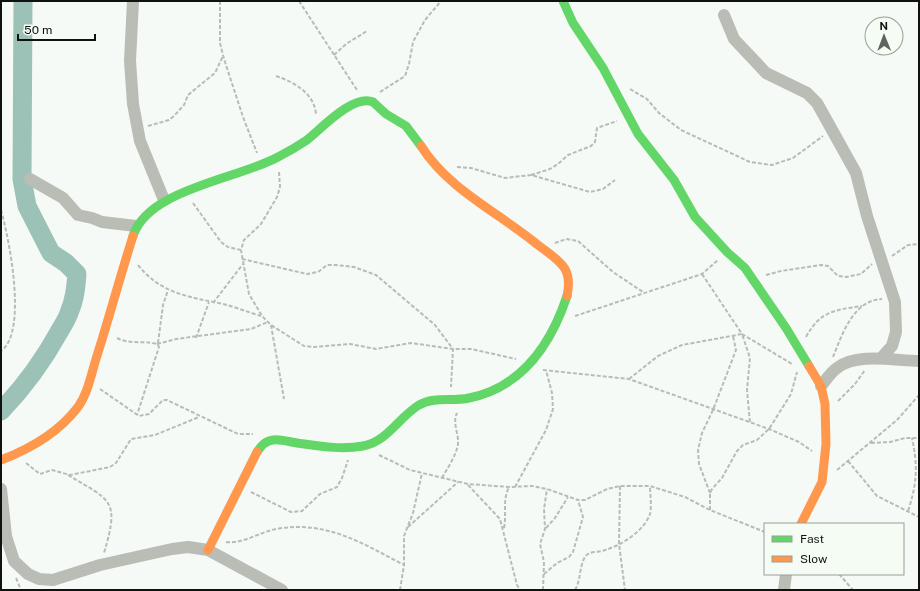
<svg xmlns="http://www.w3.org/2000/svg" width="920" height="591" font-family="'Public Sans',sans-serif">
<rect width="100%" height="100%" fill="#f6faf6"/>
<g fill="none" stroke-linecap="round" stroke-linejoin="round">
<path stroke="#9cc2b8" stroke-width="19" d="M 1,411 C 24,387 43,361 59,332 C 63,325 68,318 70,310 C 75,299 76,286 77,274 L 66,263 L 51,253 L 27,206 L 22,179 L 23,1"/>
<path stroke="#b9bbb7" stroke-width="2" stroke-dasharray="4 2" stroke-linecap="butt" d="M 220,1 L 220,43 L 224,59 L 243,117 L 257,153
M 299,1 L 357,90
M 334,55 L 346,44 L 367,31
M 276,76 C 294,82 314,93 316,114
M 630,89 L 647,99 L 659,113 L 681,130 L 750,162 L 772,165 L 793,158 L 823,136
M 380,92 L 405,76 L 409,64 L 413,42 L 425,20 L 441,1
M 148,126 L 169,120 L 174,116 L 184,105 L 188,95 L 215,73 L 223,56
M 457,167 L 471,168 L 505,178 L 531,175 L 590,192 L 603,189 L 615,180
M 279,172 L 280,187 L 277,197 L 261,224 L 244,240 L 241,250 L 249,294 L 262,316 L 271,325 L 304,346 L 314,347 L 350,344 L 376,349 L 411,343 L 453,349 L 471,349 L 516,359
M 531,175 L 550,169 L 558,164 L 568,155 L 591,146 L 595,142 L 597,128 L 617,121
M 193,203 L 221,242 L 228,247 L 241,250
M 1,210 C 9,238 28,332 1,351
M 555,243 L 566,239 L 578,241 L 613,272 L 643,292
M 892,256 L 908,245 L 919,244
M 242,259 L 307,274 L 318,272 L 327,265 L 336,265 L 354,267 L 376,275 L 435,325 L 453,349 L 451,387
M 138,265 C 161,294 190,297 223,304 C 235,307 248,312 261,316
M 702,274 L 742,334 L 792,364
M 766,275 L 781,271 L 821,265 L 828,266 L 838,276 L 846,277 L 861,274 L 872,264
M 213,303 L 243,264
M 575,316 L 702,274 L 718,260
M 271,325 L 284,399
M 806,337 C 820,311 835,310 862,306
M 117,338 C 130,345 143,340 157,344 L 159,347 L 137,415
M 196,338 L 209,302
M 158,343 L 163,305 L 168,290
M 157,344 L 176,339 L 251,329 L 268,322
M 833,357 C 842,335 853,300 882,299
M 543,370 L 629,379 L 769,429 L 799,442 L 812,451
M 629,379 L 658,356 L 682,345 L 742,334 L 750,358 L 747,390 L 750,423
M 100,389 L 139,416 L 149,414 L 163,400 L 167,400 L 238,434 L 253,434
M 838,401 L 855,384 L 865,370
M 871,443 L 890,442 L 905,438 L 919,438
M 379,455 L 410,470 L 468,484 L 509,487 L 532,486 L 547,489 L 578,500 L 585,500 L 607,489 L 620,486 L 650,486 L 685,497 L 710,510 L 765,532
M 848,461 L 877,496 L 919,517
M 26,463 L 40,474 L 52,470 L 70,475 L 110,467 L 116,463 L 131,439 L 155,435 L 199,417
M 837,470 L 897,420 L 919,395
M 68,475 C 111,501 120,499 104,553
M 442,478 C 448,467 456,456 458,444 C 459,434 452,423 457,413
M 468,485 L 500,519 L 517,585 L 520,590
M 620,486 L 619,544 L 625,590
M 515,487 L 546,430 L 553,409 L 552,393 L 546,370
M 251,492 L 291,512 L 302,511 L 320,494 L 337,487 L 342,478 L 348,460
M 710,493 L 699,464 L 698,450 L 702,433 L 713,410 L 736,350 L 733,336
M 710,510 L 710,493 L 712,489 L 722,478 L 737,451 L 743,445 L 757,440 L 769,429 L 791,394 L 797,372
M 908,511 C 917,484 918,466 912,438
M 408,527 L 458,482
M 504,528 C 507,514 502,501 509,487
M 546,528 L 555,518 L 568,497
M 226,542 C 243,544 260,532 276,529 C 326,520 362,543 404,565
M 544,574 L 557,563 L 569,557 L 573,552 L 583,517 L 578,500
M 839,574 L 853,590
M 16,578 L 21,590
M 400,590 L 404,565 L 404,536 L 413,513 L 422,473
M 543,590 L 544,562 L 540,544 L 545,529 L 544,509 L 547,489
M 575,590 C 581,580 579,567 585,557 C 589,550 599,553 605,550 C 622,545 644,531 650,514 C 652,506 650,494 650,486"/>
<path stroke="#babcb6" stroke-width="12" d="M 133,1 L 130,61 L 133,104 L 140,141 L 164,200
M 724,15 L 734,39 L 766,73 L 807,93 L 817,103 L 856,173 L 867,216 L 895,302 L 896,332 L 892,346 L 881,358
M 30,179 L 63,198 L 78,215 L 92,218 L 102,222 L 136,226
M 821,386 C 826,380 831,372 837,368 C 857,352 896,361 919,361
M 1,489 L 6,536 L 14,561 L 28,574 L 39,579 L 53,580 L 100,565 L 172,549 L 188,547 L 208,550 L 282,590
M 784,590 L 786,574"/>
<path stroke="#63d668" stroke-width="9" d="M 563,1 L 573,23 L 603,68 L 638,134 L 674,180 L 695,217 L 727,252 L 745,268 L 786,328 L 809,366
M 133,236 C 148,189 238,179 278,157 C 288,152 298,146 307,140 C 322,128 353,94 373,102 L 386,114 L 406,126 L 421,146
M 257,452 C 261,446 265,441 273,440 C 280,439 290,442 297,443 C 319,446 341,450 363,446 C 387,442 399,417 419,405 C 435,396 452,402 469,398 C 523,387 551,344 567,296"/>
<path stroke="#ff974d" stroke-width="9" d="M 421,146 C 449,190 498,212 538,245 C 547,252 559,259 565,269 C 570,278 569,287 567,296
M 1,460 C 30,449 59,432 78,407 C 88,393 91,375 96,359 C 109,318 120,277 133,236
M 801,524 L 822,482 L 826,444 L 825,404 L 821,386 L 809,366
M 208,550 L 257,452"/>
</g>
<rect width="920" height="591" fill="none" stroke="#101210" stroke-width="4"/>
<rect x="764" y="523" width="140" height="52" fill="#f5fcf4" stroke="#999e99"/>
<rect x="772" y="536" width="20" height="6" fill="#63d668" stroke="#999e99"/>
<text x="800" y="543" font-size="12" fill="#101210">Fast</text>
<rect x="772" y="556" width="20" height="6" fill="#ff974d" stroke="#999e99"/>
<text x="800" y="563" font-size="12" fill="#101210">Slow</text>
<g transform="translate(884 36) rotate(359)"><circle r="19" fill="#f5fcf4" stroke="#999e99"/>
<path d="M0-3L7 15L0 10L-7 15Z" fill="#606360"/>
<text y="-6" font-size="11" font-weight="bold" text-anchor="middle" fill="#101210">N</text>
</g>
<path d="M18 34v6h77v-6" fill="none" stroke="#101210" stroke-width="2"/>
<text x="24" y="34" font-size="12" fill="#101210" stroke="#f5fcf4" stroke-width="3" paint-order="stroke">50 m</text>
</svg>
